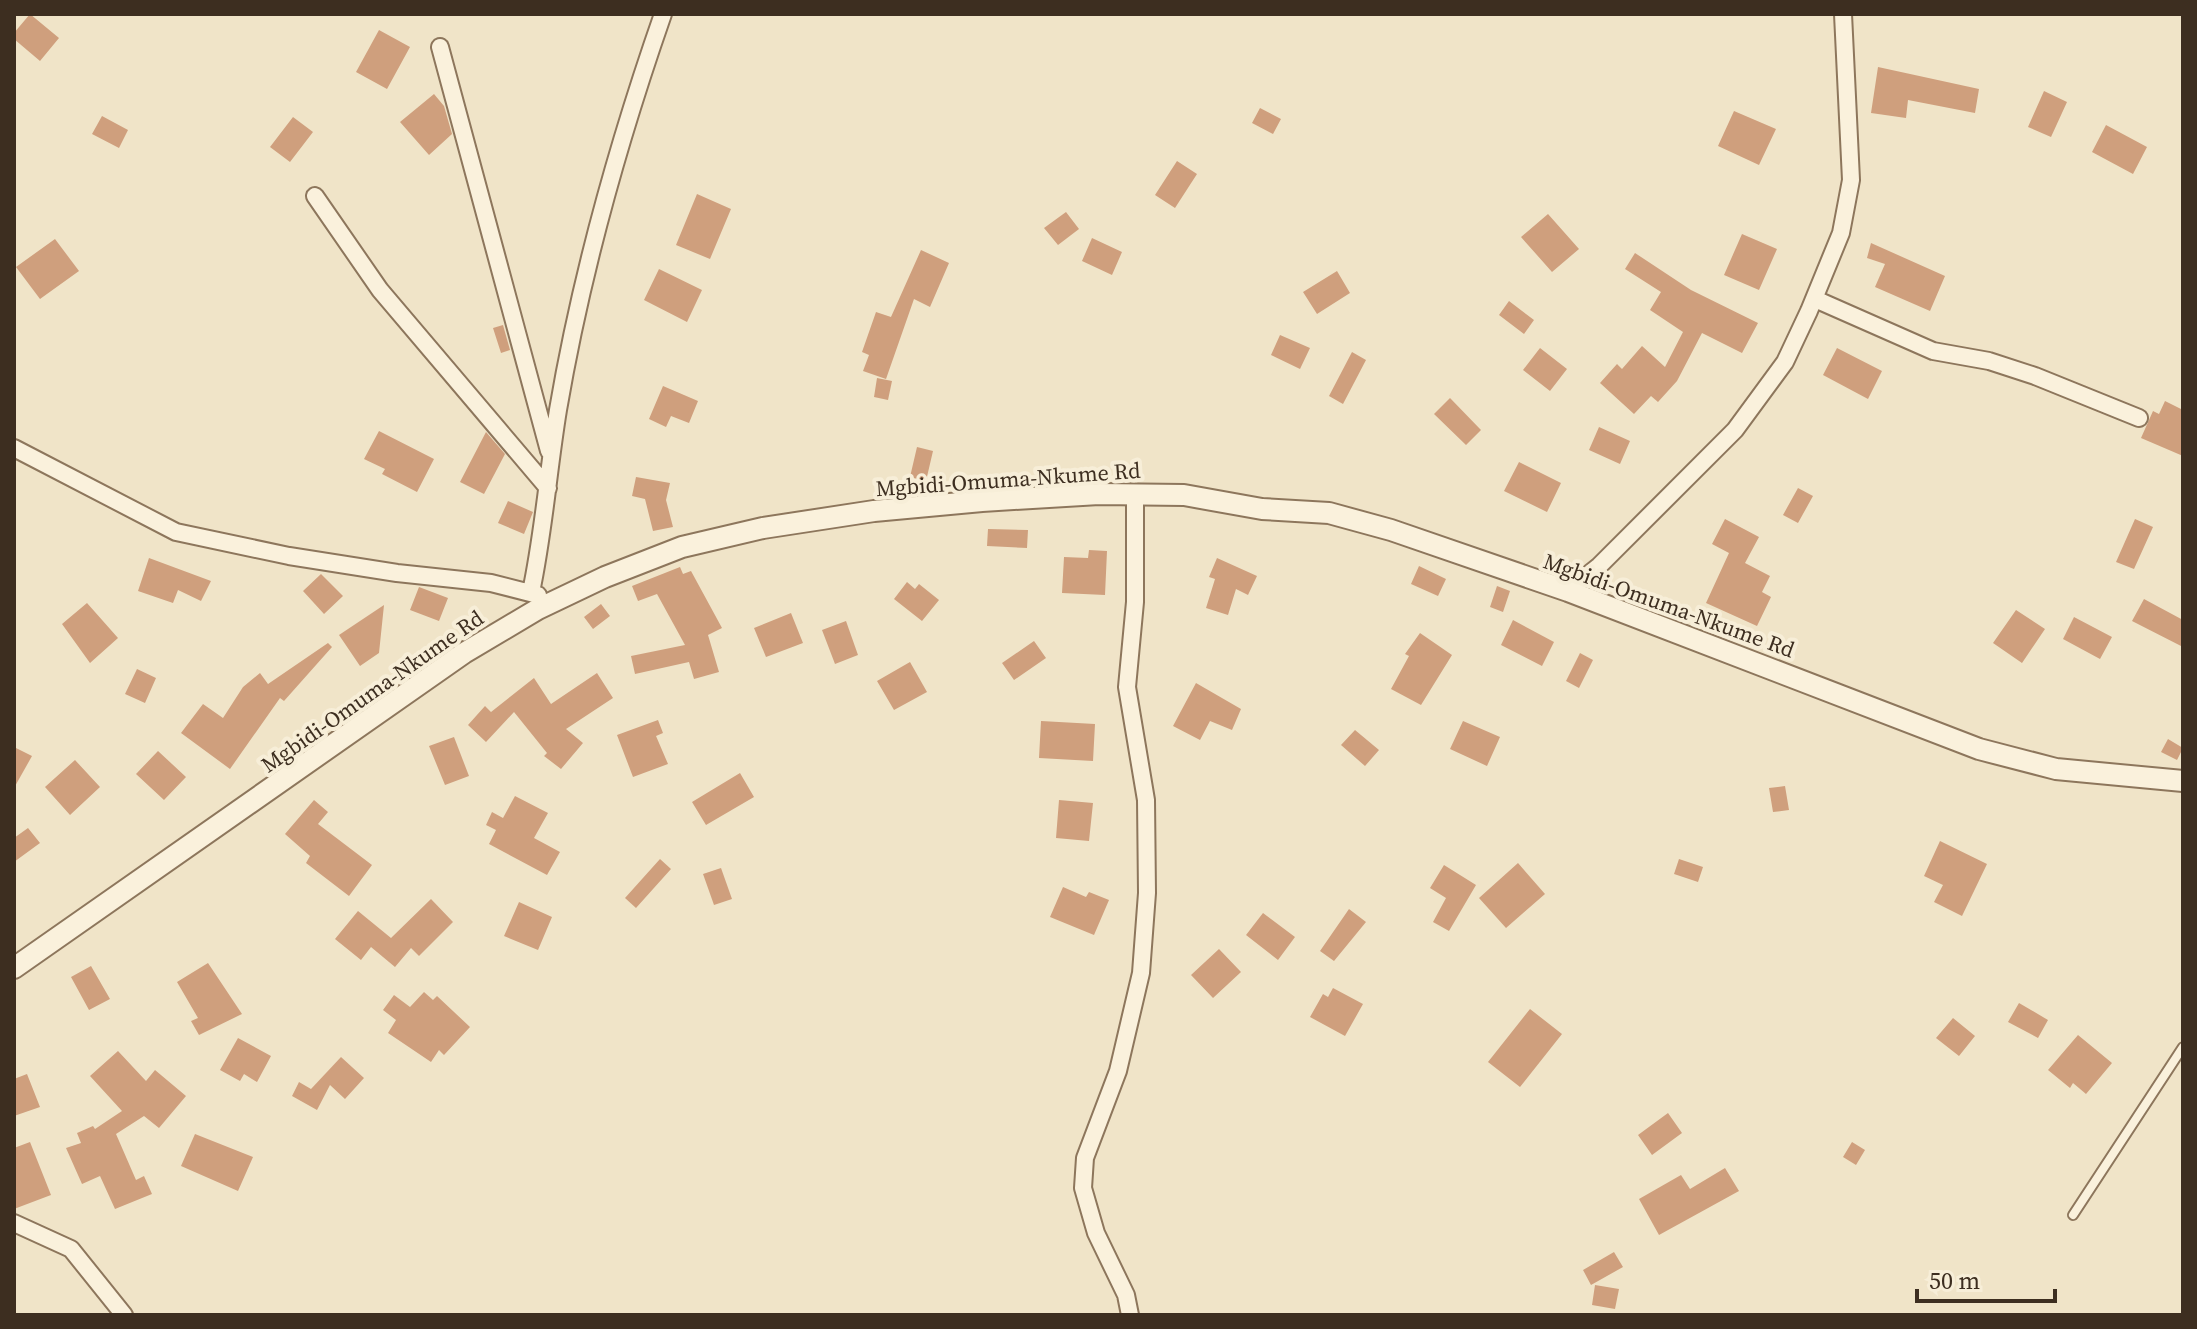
<svg xmlns="http://www.w3.org/2000/svg" width="2197" height="1329" font-family="'Source Serif 4',serif">
<rect width="100%" height="100%" fill="#f0e4c8"/>
<path fill="#cf9f7d" d="M 30,14 L 59,38 L 40,61 L 14,39 L 14,33 Z
M 379,30 L 410,47 L 387,89 L 356,72 Z
M 1878,67 L 1979,89 L 1975,113 L 1908,100 L 1906,118 L 1871,113 Z
M 2044,91 L 2067,102 L 2051,137 L 2028,127 Z
M 434,94 L 444,106 L 452,134 L 429,155 L 400,122 Z
M 1260,108 L 1281,119 L 1273,134 L 1252,123 Z
M 1734,111 L 1776,129 L 1759,165 L 1718,146 Z
M 102,116 L 128,130 L 119,148 L 92,134 Z
M 293,117 L 313,132 L 290,162 L 270,147 Z
M 2106,125 L 2147,147 L 2133,174 L 2092,152 Z
M 1177,161 L 1197,174 L 1175,208 L 1155,195 Z
M 697,194 L 731,209 L 710,259 L 676,245 Z
M 1066,212 L 1079,229 L 1058,245 L 1044,228 Z
M 1548,214 L 1579,249 L 1552,272 L 1521,237 Z
M 1742,234 L 1777,249 L 1759,290 L 1724,275 Z
M 1092,238 L 1122,252 L 1112,275 L 1082,261 Z
M 55,239 L 79,271 L 40,299 L 16,267 Z
M 1871,243 L 1945,276 L 1930,311 L 1875,287 L 1885,264 L 1867,258 Z
M 921,250 L 949,263 L 930,307 L 914,299 L 886,379 L 863,371 L 869,355 L 862,352 L 876,312 L 891,317 Z
M 1635,253 L 1691,290 L 1758,323 L 1742,353 L 1702,333 L 1677,381 L 1658,402 L 1651,396 L 1634,414 L 1600,383 L 1617,364 L 1622,369 L 1642,346 L 1665,367 L 1683,332 L 1650,310 L 1661,292 L 1625,269 Z
M 659,269 L 702,290 L 687,322 L 644,300 Z
M 1337,271 L 1350,293 L 1317,314 L 1303,292 Z
M 1509,301 L 1534,320 L 1524,334 L 1499,315 Z
M 503,325 L 510,350 L 501,353 L 493,328 Z
M 1280,335 L 1310,348 L 1300,369 L 1271,355 Z
M 1540,348 L 1567,369 L 1550,391 L 1523,370 Z
M 1837,348 L 1882,371 L 1868,399 L 1823,375 Z
M 1352,352 L 1366,360 L 1343,404 L 1329,396 Z
M 877,378 L 892,381 L 888,400 L 874,397 Z
M 663,386 L 698,401 L 689,423 L 671,416 L 666,427 L 649,419 Z
M 1450,398 L 1481,430 L 1466,445 L 1434,414 Z
M 2165,401 L 2183,410 L 2183,456 L 2141,438 L 2153,411 L 2159,414 Z
M 1599,427 L 1630,441 L 1620,464 L 1589,450 Z
M 379,431 L 434,459 L 417,492 L 382,474 L 385,469 L 364,459 Z
M 486,432 L 505,454 L 484,494 L 460,482 Z
M 917,447 L 933,451 L 926,481 L 910,477 Z
M 1519,462 L 1561,483 L 1547,512 L 1504,491 Z
M 636,477 L 670,483 L 666,500 L 673,527 L 653,531 L 645,499 L 632,496 Z
M 1798,488 L 1813,496 L 1798,523 L 1783,515 Z
M 508,501 L 533,512 L 524,534 L 498,523 Z
M 1725,519 L 1759,537 L 1745,563 L 1770,576 L 1762,592 L 1771,597 L 1757,626 L 1706,603 L 1729,553 L 1712,544 Z
M 2135,519 L 2153,527 L 2134,569 L 2116,562 Z
M 988,529 L 1028,530 L 1027,548 L 987,546 Z
M 1089,550 L 1107,551 L 1105,595 L 1062,593 L 1064,557 L 1088,558 Z
M 149,558 L 211,581 L 201,601 L 178,590 L 173,603 L 138,591 Z
M 1217,558 L 1257,576 L 1248,595 L 1236,589 L 1228,615 L 1206,608 L 1215,579 L 1209,577 Z
M 1419,566 L 1446,579 L 1438,596 L 1411,584 Z
M 680,567 L 683,574 L 691,571 L 722,628 L 708,635 L 719,672 L 694,679 L 689,662 L 635,674 L 631,656 L 685,645 L 657,594 L 638,601 L 632,586 Z
M 321,574 L 343,596 L 324,614 L 303,591 Z
M 907,582 L 915,589 L 919,584 L 939,600 L 922,621 L 894,599 Z
M 1497,586 L 1510,591 L 1503,612 L 1490,607 Z
M 419,587 L 448,598 L 439,621 L 410,610 Z
M 2144,599 L 2183,620 L 2183,647 L 2132,621 Z
M 87,603 L 118,638 L 90,663 L 62,624 Z
M 601,604 L 610,616 L 593,629 L 584,617 Z
M 384,605 L 379,653 L 360,666 L 339,635 Z
M 2016,610 L 2045,629 L 2022,663 L 1993,643 Z
M 791,613 L 803,643 L 766,657 L 754,628 Z
M 2074,617 L 2112,637 L 2100,659 L 2063,639 Z
M 1513,620 L 1554,642 L 1542,666 L 1501,645 Z
M 846,621 L 858,655 L 835,664 L 822,630 Z
M 1420,633 L 1452,655 L 1421,705 L 1391,689 L 1409,656 L 1405,654 Z
M 1034,641 L 1046,658 L 1014,680 L 1002,663 Z
M 328,643 L 332,647 L 284,701 L 280,698 L 230,769 L 181,733 L 203,704 L 223,718 L 243,687 L 260,673 L 268,684 Z
M 1580,653 L 1593,660 L 1579,688 L 1566,681 Z
M 910,662 L 927,692 L 894,710 L 877,681 Z
M 137,669 L 156,678 L 145,703 L 125,694 Z
M 597,673 L 613,698 L 566,729 L 583,743 L 561,769 L 544,756 L 547,753 L 514,712 L 486,742 L 468,725 L 485,706 L 491,712 L 534,678 L 551,704 Z
M 1196,683 L 1241,709 L 1232,730 L 1210,721 L 1200,740 L 1173,726 Z
M 658,720 L 663,733 L 656,736 L 668,764 L 633,777 L 617,735 Z
M 1041,721 L 1095,724 L 1093,761 L 1039,758 Z
M 1463,721 L 1500,737 L 1487,766 L 1450,749 Z
M 1355,730 L 1379,750 L 1365,766 L 1341,745 Z
M 454,737 L 469,776 L 445,785 L 429,746 Z
M 2168,739 L 2183,748 L 2177,760 L 2161,752 Z
M 14,747 L 32,756 L 14,788 Z
M 158,751 L 186,777 L 164,800 L 136,774 Z
M 75,760 L 100,787 L 70,815 L 45,787 Z
M 740,773 L 754,797 L 706,825 L 692,802 Z
M 1785,786 L 1789,810 L 1773,812 L 1769,788 Z
M 515,796 L 548,813 L 534,838 L 560,852 L 547,875 L 489,844 L 496,830 L 486,825 L 492,812 L 503,818 Z
M 314,800 L 328,812 L 318,824 L 372,865 L 349,896 L 306,863 L 310,856 L 285,834 Z
M 1059,800 L 1093,803 L 1089,841 L 1056,838 Z
M 28,828 L 40,843 L 14,862 L 14,838 Z
M 1940,841 L 1987,864 L 1962,916 L 1934,902 L 1943,885 L 1924,876 Z
M 660,859 L 671,869 L 636,908 L 625,898 Z
M 1679,859 L 1703,867 L 1698,882 L 1674,874 Z
M 1518,863 L 1545,894 L 1506,928 L 1479,898 Z
M 1444,865 L 1476,885 L 1449,931 L 1433,922 L 1446,898 L 1430,888 Z
M 721,868 L 732,899 L 714,905 L 703,874 Z
M 1063,887 L 1086,897 L 1089,892 L 1109,900 L 1094,935 L 1050,917 Z
M 431,899 L 453,922 L 419,956 L 411,948 L 395,967 L 371,947 L 361,960 L 335,939 L 358,911 L 391,938 Z
M 519,902 L 552,917 L 538,950 L 504,936 Z
M 1349,909 L 1366,922 L 1334,961 L 1320,951 Z
M 1263,913 L 1295,937 L 1278,960 L 1246,935 Z
M 1219,949 L 1241,972 L 1213,998 L 1191,975 Z
M 208,963 L 242,1014 L 199,1035 L 191,1021 L 198,1018 L 177,982 Z
M 91,966 L 110,999 L 89,1010 L 71,977 Z
M 1333,988 L 1363,1004 L 1345,1036 L 1310,1017 L 1323,994 L 1328,997 Z
M 424,992 L 433,1000 L 437,996 L 470,1027 L 444,1055 L 439,1050 L 431,1062 L 388,1033 L 396,1020 L 383,1010 L 394,995 L 410,1007 Z
M 2019,1003 L 2048,1020 L 2038,1038 L 2008,1022 Z
M 1530,1009 L 1562,1034 L 1520,1087 L 1488,1062 Z
M 1953,1018 L 1975,1036 L 1959,1056 L 1936,1038 Z
M 2078,1035 L 2112,1063 L 2086,1094 L 2073,1083 L 2070,1088 L 2048,1070 Z
M 238,1038 L 271,1056 L 257,1082 L 244,1074 L 240,1081 L 220,1070 Z
M 118,1051 L 146,1081 L 155,1070 L 186,1096 L 159,1128 L 144,1116 L 116,1134 L 136,1180 L 144,1176 L 152,1194 L 115,1209 L 100,1176 L 82,1184 L 66,1148 L 81,1143 L 77,1133 L 93,1126 L 95,1129 L 122,1111 L 90,1076 Z
M 341,1057 L 364,1078 L 345,1099 L 330,1085 L 317,1110 L 292,1096 L 299,1082 L 311,1089 Z
M 27,1074 L 40,1107 L 14,1116 L 14,1079 Z
M 1668,1113 L 1682,1133 L 1652,1155 L 1638,1135 Z
M 195,1134 L 253,1157 L 238,1191 L 181,1166 Z
M 30,1142 L 51,1195 L 14,1209 L 14,1148 Z
M 1852,1142 L 1865,1150 L 1856,1165 L 1843,1157 Z
M 1725,1168 L 1739,1191 L 1659,1235 L 1639,1199 L 1681,1175 L 1690,1189 Z
M 1614,1252 L 1623,1267 L 1591,1285 L 1583,1270 Z
M 1595,1285 L 1619,1289 L 1615,1309 L 1592,1305 Z"/>
<g fill="none" stroke-linecap="round" stroke-linejoin="round">
<defs>
<path id="service" d="M 2073,1215 L 2183,1047"/>
<path id="minor" d="M 440,47 L 549,451
M 315,196 L 380,290 L 548,488
M 1815,299 L 1933,351 L 1989,361 L 2035,376 L 2139,418
M 14,448 L 176,532 L 289,556 L 397,573 L 491,583 L 538,595
M 1568,591 L 1599,566 L 1735,430 L 1785,362 L 1809,311 L 1841,233 L 1851,180 L 1843,14
M 531,592 C 544,531 548,471 558,410 C 581,275 618,143 663,14
M 14,1223 L 71,1249 L 124,1315
M 1130,1315 L 1126,1295 L 1096,1233 L 1083,1188 L 1085,1158 L 1118,1071 L 1141,973 L 1147,893 L 1146,800 L 1127,687 L 1135,602 L 1135,494"/>
<path id="tertiary" d="M 14,968 L 464,653 L 538,609 L 605,577 L 682,547 L 763,528 L 874,511 L 982,501 L 1099,494 L 1184,495 L 1262,509 L 1329,513 L 1391,530 L 1568,591 L 1979,749 L 2056,769 L 2183,781"/>
</defs>
<use href="#service" stroke="#8d765c" stroke-width="12"/>
<use href="#minor" stroke="#8d765c" stroke-width="20"/>
<use href="#tertiary" stroke="#8d765c" stroke-width="24"/>
<use href="#service" stroke="#faf1dc" stroke-width="8"/>
<use href="#minor" stroke="#faf1dc" stroke-width="16"/>
<use href="#tertiary" stroke="#faf1dc" stroke-width="20"/>
</g>
<g text-anchor="middle" dominant-baseline="central" stroke-width="8" stroke-linejoin="round" paint-order="stroke">
<g font-size="22" fill="#3d2e20" stroke="#f7eed8">
<text transform="translate(1008 479) rotate(-4)">Mgbidi-Omuma-Nkume Rd</text>
<text transform="translate(1669 605) rotate(20)">Mgbidi-Omuma-Nkume Rd</text>
<text transform="translate(372 691) rotate(-35)">Mgbidi-Omuma-Nkume Rd</text>
</g>
</g>
<rect width="2197" height="1329" fill="none" stroke="#3d2e20" stroke-width="32"/>
<path d="M1917 1289v12h138v-12" fill="none" stroke="#3d2e20" stroke-width="4"/>
<text x="1929" y="1289" font-size="24" fill="#3d2e20" stroke="#f7eed8" stroke-width="6" paint-order="stroke">50 m</text>
</svg>
